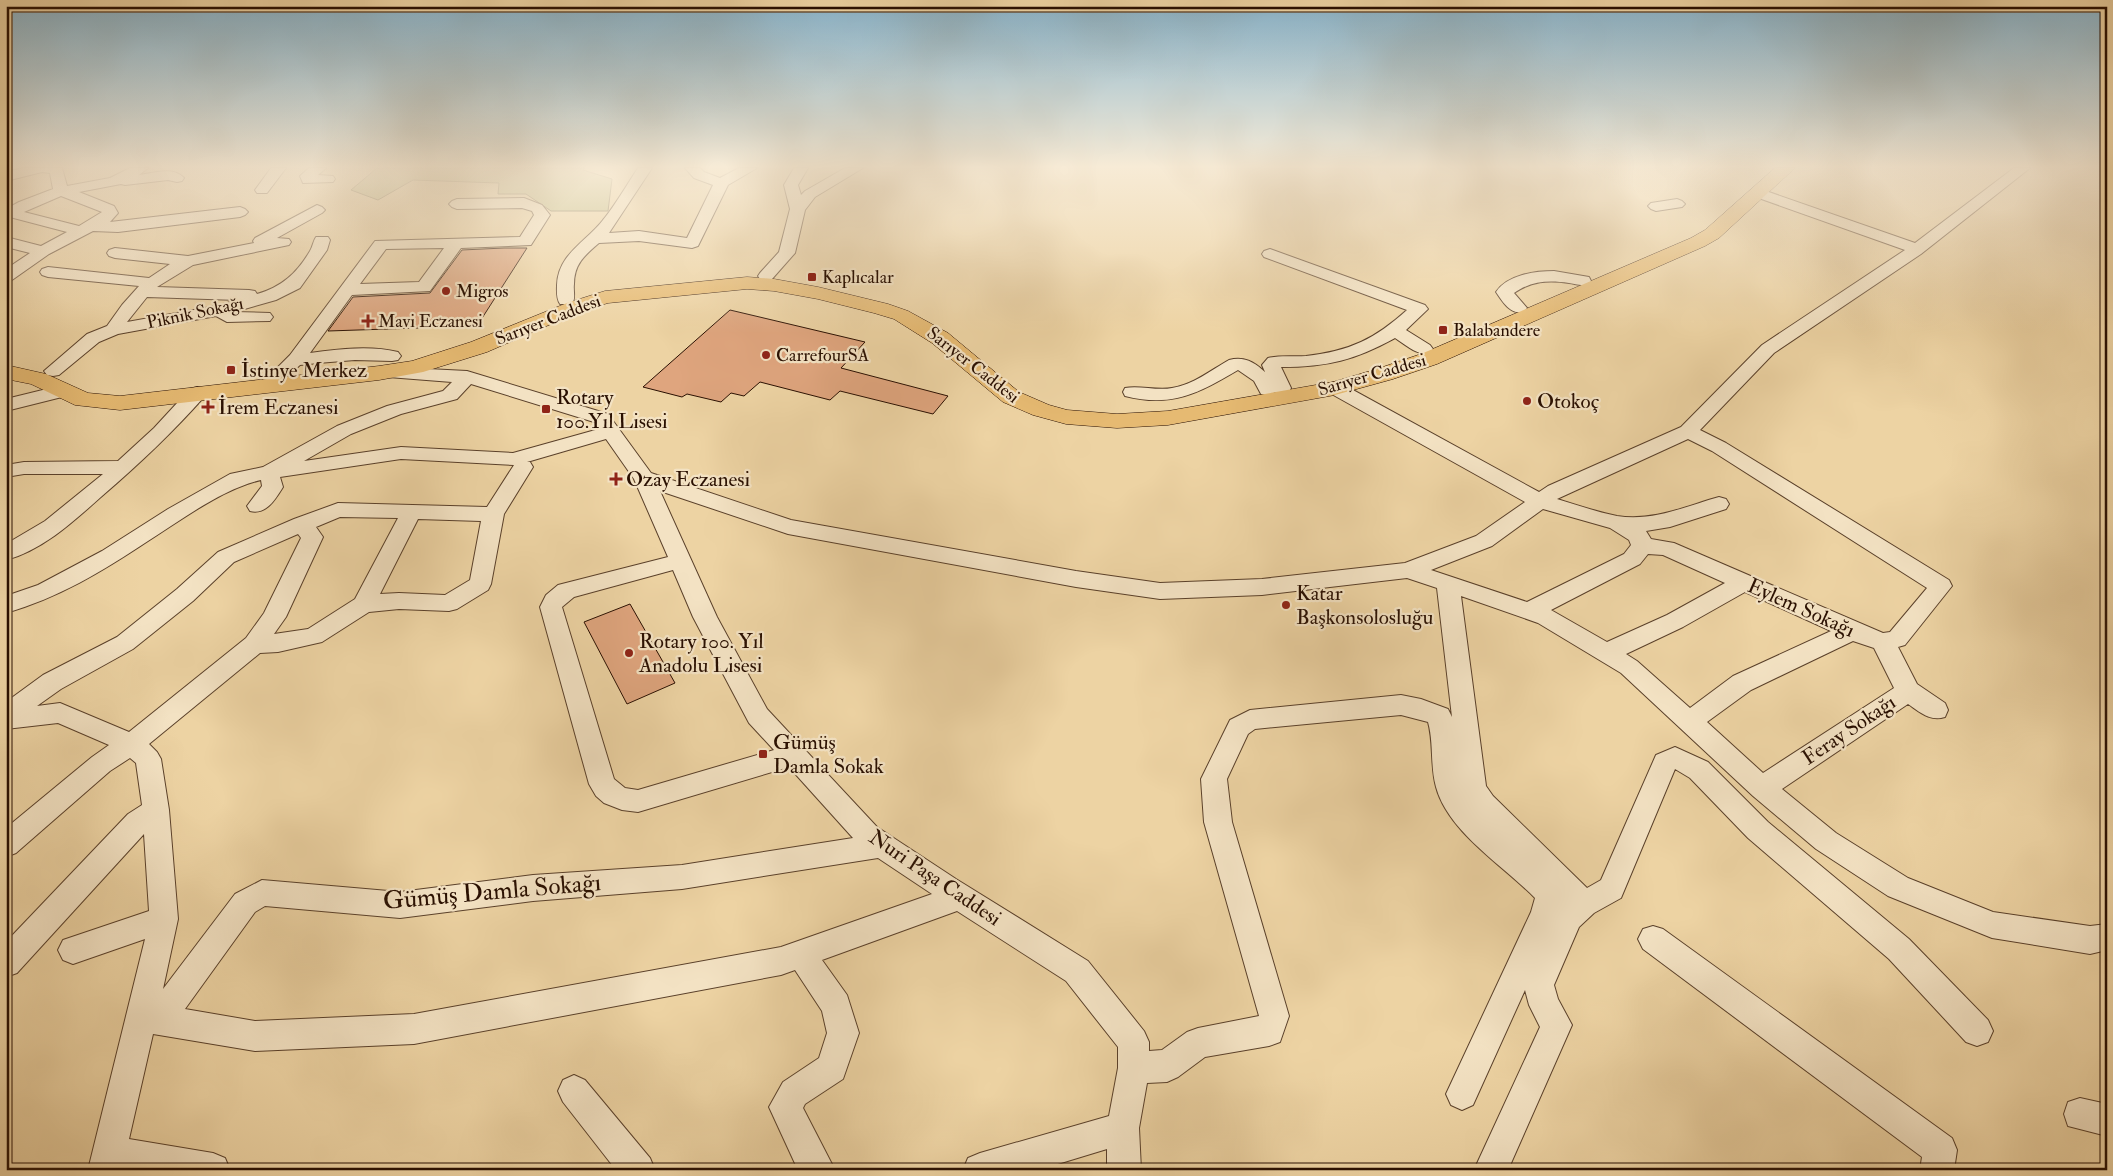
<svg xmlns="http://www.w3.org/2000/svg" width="2113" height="1176" font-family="'IM FELL Double Pica',serif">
<rect width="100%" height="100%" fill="#edd3a3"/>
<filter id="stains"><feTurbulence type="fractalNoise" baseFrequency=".004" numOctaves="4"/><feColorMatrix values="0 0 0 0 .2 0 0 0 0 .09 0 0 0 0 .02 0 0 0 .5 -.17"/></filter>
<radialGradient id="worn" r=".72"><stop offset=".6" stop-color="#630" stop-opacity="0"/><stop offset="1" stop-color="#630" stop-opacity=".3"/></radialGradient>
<path fill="#bdbb82" stroke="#736542" d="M 377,168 L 585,168 L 583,170 L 612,179 L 608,211 L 551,211 L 526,194 L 498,194 L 499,183 L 413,180 L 378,200 L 351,190 Z"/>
<path fill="#dfa57e" stroke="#290f01" d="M 504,248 L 527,248 L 477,326 L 328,331 L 353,297 L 430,293 L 462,250 Z
M 730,310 L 865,342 L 841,368 L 948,396 L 933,414 L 840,391 L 830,400 L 760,382 L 744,396 L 731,393 L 721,402 L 687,394 L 682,397 L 643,387 Z
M 630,604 L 675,683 L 627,704 L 584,622 Z"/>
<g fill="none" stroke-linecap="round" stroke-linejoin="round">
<defs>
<path id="minor" d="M 23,168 L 62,168 L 67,186 L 110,178 L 130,168 L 148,168 L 139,175 C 153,173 174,166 184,178 L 182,181 L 177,182 L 168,180 L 125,185 L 121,184 L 79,192 L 114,206 L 118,213 L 110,222 L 240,207 L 245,209 L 248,212 L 245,215 L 240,217 L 118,232 L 93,231 L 49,254 L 12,280 L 6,282 L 6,269 L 30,253 L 6,247 L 6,237 L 41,246 L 67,232 L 6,216 L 6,209 L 19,202 L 53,189 L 50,173 L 42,172 L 6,181 L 6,172 ZM 61,196 L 102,212 L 79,226 L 24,212 Z
M 271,168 L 286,168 L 267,193 L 257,193 L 255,190 Z
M 309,168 L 326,168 L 318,175 L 333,176 L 335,179 L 333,182 L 303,183 L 300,176 Z
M 638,168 L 652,168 L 609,233 L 639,231 L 687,238 L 713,185 L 694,178 L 685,168 L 700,168 L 704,172 L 720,178 L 739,168 L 757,168 L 728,185 L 698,246 L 692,248 L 639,241 L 599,243 C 585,255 574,264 574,284 C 573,291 576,298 572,304 L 560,304 C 556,298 557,291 557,285 C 558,254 586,242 603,220 C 616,204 626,186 638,168 Z
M 794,168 L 808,168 L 798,185 L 801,195 L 805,191 L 845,168 L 863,168 L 815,197 L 805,210 L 795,253 L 772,279 L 760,279 L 758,276 L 760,273 L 779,252 L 790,209 L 784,185 Z
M 2014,168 L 2030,168 L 1921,254 L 1774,353 L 1700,430 L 1726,443 L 1949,580 L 1952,586 L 1905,645 L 1898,647 L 1917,684 L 1945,703 L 1948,710 L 1945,717 C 1930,722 1920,712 1908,704 L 1782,789 L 1836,833 L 1908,878 L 1993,912 L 2090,926 L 2107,924 L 2107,950 L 2090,954 L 1992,938 L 1888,896 L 1816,849 L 1753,796 L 1621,673 L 1538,623 L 1461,596 L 1486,786 L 1493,796 L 1587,888 L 1601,880 L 1656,755 L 1675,747 L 1708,762 L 1768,822 L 1909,939 L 1988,1020 L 1993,1031 L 1988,1042 L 1977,1046 L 1966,1042 L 1889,959 L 1748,838 L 1690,778 L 1675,769 L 1621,898 L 1594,913 L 1579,927 L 1554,985 L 1558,999 L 1572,1025 L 1508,1170 L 1474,1170 L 1540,1027 L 1529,1005 L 1525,990 L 1473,1105 L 1462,1110 L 1451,1105 L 1446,1094 L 1531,912 L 1535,898 C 1504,866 1448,832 1436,787 C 1430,766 1434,743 1428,722 L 1401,715 L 1255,729 L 1248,734 L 1227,779 L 1232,822 L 1289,1016 L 1280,1042 L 1269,1046 L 1205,1057 L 1178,1077 L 1167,1082 L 1147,1083 L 1139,1128 L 1141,1170 L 1107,1170 L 1107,1149 L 1038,1170 L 963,1170 L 968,1158 L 980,1153 L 1109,1116 L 1118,1068 L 1118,1047 L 1066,981 L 957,911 L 822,960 L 847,995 L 859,1033 L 843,1079 L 805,1104 L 803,1108 L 835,1170 L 798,1170 L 769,1107 L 783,1082 L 819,1058 L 827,1033 L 822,1011 L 795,970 L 781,975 L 414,1044 L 255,1051 L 153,1034 L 129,1139 L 213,1153 L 225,1158 L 230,1170 L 88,1170 L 145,939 L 73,964 L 63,960 L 58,950 L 63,940 L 149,911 L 144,834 L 17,973 L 6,977 L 6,942 L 128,814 L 142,805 L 136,763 L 130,758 L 110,771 L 16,853 L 6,857 L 6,828 L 92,757 L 109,745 L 58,723 L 6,729 L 6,702 L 43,675 L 117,637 L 177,589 L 218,552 L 294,519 L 338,503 L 487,507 L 514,465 L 401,459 L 280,477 L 283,487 C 275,500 266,515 250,511 L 247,506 L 262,486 L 261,480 C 222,489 181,520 148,541 C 103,571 58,598 6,613 L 6,596 L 38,585 L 102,551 L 168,509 L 230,474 L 263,467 L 337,426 L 387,406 L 443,391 L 452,382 L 388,377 L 382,376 L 379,372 L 382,368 L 388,367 L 467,371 L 608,414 L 651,473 L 791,520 L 1076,571 L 1160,583 L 1262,579 L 1405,563 L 1476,536 L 1525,502 L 1328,392 L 1326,388 L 1328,384 L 1335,382 L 1342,384 L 1539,492 L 1548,486 L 1681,427 L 1762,345 L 1905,250 L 1753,196 L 1751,193 L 1753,190 L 1763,190 L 1915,243 ZM 471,384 L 594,422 L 599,429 L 513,453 L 401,447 L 304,461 L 351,434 L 401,414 L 457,399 ZM 606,439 L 634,479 L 668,557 L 558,585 L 546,595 L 540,607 L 589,784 L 596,796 L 604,803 L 622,810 L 638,812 L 789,767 L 853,838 L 682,865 L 533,875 L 400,892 L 262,880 L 235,894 L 163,989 L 178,919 L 169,810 L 161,759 L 157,752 L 149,744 L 260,653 L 278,652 L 322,642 L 369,612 L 399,609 L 449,611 L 457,609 L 488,590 L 491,584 L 504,514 L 533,467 L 530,462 L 527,462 ZM 1688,439 L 1712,451 L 1927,588 L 1890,632 L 1883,633 L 1674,543 L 1651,539 L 1646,531 L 1670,527 L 1726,509 L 1729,504 L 1726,499 L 1719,497 C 1686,506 1653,522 1617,516 C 1597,512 1577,505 1557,499 ZM 660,491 L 788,534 L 1076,587 L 1160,599 L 1262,595 L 1407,578 L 1437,588 L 1452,717 L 1448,709 L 1421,699 L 1401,695 L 1250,710 L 1230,720 L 1201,779 L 1204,822 L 1259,1016 L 1198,1028 L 1187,1032 L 1162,1050 L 1149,1051 L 1149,1042 L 1144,1031 L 1088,961 L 956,879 L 877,827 L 767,709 L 717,617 ZM 1543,509 L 1610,528 L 1629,540 L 1631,545 L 1624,554 L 1527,602 L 1431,570 L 1492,546 ZM 340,517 L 398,518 L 355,599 L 308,629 L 274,634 L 286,617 L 323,537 L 316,527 ZM 418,519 L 481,521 L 470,580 L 445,595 L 399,593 L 380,594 ZM 298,534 L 301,538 L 264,613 L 246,638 L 129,732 L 60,703 L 37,706 L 61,689 L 133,649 L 193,601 L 234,562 ZM 1648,554 L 1663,555 L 1725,583 L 1667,615 L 1607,642 L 1551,610 L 1640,564 ZM 673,570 L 693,617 L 749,723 L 774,750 L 638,790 L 625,788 L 614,779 L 562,607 L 574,597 ZM 1745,592 L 1831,631 L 1733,676 L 1690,708 L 1637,661 L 1626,654 L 1683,627 ZM 1853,641 L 1874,648 L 1894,688 L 1763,773 L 1707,722 L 1751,690 ZM 878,858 L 932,894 L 781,947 L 414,1014 L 255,1021 L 185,1009 L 255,912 L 265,906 L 400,918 L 533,901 L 682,889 Z
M 524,198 L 542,205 L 550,215 L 531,245 L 461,248 L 430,291 L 352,295 L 310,353 C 338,349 370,345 398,352 L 401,356 L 398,360 L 392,361 L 355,360 L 318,363 L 300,365 L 289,375 L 283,376 L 277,375 L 274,371 L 290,355 L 375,241 L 520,237 L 534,215 L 532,211 L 522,208 L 457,209 L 452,207 L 449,204 L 452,201 L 457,199 ZM 444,248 L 419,282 L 360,284 L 386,249 Z
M 1677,199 L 1682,201 L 1685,204 L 1682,207 L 1656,211 L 1651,209 L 1648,206 L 1651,203 Z
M 317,205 L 322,207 L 325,210 L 322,213 L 277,238 L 289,239 L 291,242 L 289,245 L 193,265 L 157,287 L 249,290 L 255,291 L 257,294 C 282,287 297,273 310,251 C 313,246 313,241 316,237 L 328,237 L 330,240 L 327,250 L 300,288 L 276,300 L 234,312 L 270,313 L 273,317 L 270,321 L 227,322 L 216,316 L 118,334 L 99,342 L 59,375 L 53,376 L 47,375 L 44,371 L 87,334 L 107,326 L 122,305 L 139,286 L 48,277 L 42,275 L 40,272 L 42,269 L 48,267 L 149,278 L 170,264 L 115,258 L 109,256 L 107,253 L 109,250 L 115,248 L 188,256 L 254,243 L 253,241 L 255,238 ZM 147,297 L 238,300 L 216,306 L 127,322 Z
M 1270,249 L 1425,305 L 1428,309 L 1406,330 L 1430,345 L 1433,349 L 1430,353 C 1417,356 1406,345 1395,338 C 1355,360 1328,367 1281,367 L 1291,388 L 1289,392 C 1284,393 1281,392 1277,392 C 1271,393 1269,396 1261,394 L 1254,381 L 1238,370 C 1199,393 1172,408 1125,396 L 1123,392 L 1125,388 C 1139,385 1157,391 1172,388 C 1193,385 1211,370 1229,360 C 1244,356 1254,362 1265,372 L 1262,365 L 1268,358 C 1280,355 1294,357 1306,356 C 1350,351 1375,339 1407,310 L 1264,257 L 1262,254 L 1264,251 Z
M 1554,271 L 1589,277 L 1591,281 L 1589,285 C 1582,286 1576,284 1569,283 C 1548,280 1531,281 1514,293 L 1527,308 L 1524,312 C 1510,315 1503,302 1496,292 C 1507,275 1534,271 1554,271 Z
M 63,385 L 70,387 L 72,391 L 70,395 L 6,411 L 6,399 Z
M 197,387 L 204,389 L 206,393 L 204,397 C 172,433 138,465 102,496 C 74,521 43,550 6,560 L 6,544 L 45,521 L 103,474 L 24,474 L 6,477 L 6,465 L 24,462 L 118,461 L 154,428 L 190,389 Z
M 1653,926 L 1663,929 L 1952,1138 L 1957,1150 L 1954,1170 L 1920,1170 L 1922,1157 L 1643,949 L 1638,939 L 1643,929 Z
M 574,1075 L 585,1080 L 650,1158 L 655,1170 L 616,1170 L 563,1102 L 558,1091 L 563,1080 Z
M 2080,1098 L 2107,1104 L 2107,1136 L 2068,1126 L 2064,1114 L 2068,1102 Z"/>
<path id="major" d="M 1775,168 L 1795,168 L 1719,238 L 1705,246 L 1437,364 L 1393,379 L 1335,395 L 1168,425 L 1117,428 L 1066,424 L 1033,415 L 1003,402 L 932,343 L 894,319 L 874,313 L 818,299 L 774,291 L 747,289 L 608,303 L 581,311 L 487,352 L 423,372 L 379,380 L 120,410 L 75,405 L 31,384 L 6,379 L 6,365 L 46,374 L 88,393 L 120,396 L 379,366 L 412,361 L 471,342 L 567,303 L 605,291 L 747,277 L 774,279 L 818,287 L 888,304 L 908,311 L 948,333 L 1019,392 L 1049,405 L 1067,410 L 1117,414 L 1168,411 L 1333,382 L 1377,369 L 1421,354 L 1691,238 L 1705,230 Z"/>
</defs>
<use href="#minor" stroke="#5a402a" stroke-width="2"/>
<use href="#major" stroke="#290f01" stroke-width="1"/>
<use href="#minor" fill="#f3e2c3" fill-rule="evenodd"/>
<use href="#major" fill="#e6ba72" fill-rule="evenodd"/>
</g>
<linearGradient id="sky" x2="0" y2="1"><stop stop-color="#88b5ce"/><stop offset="0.5" stop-color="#f7ebd6"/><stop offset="1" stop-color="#f7ebd6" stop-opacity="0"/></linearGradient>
<rect width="2113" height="333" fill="url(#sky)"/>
<g fill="#8f2418" stroke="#f3e2c3" stroke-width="2">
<rect x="807" y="272" width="10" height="10" rx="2.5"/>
<circle cx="446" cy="291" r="5"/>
<path d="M365.5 313.5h5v5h5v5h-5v5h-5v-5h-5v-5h5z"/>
<rect x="1438" y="325" width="10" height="10" rx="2.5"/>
<circle cx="766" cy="355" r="5"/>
<rect x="226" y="365" width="10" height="10" rx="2.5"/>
<circle cx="1527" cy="401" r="5"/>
<path d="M205.5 399.5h5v5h5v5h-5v5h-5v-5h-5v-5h5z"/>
<rect x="541" y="404" width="10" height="10" rx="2.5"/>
<path d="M613.5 471.5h5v5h5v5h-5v5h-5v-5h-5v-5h5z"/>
<circle cx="1286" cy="605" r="5"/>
<circle cx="629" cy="653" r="5"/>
<rect x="758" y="749" width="10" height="10" rx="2.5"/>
</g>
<g text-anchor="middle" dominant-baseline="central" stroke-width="4.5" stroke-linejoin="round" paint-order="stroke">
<g font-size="18" fill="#290f01" stroke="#f3e2c3" text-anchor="start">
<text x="822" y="277">Kaplıcalar</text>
<text x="456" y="291">Migros</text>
<text x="378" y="321">Mavi Eczanesi</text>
<text x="1453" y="330">Balabandere</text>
<text x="776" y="355">CarrefourSA</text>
</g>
<g font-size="18" fill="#290f01" stroke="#f3e2c3">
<text transform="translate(195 313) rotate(-12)">Piknik Sokağı</text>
<text transform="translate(548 320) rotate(-21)">Sarıyer Caddesi</text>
<text transform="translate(973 365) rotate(38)">Sarıyer Caddesi</text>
<text transform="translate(1372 375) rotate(-16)">Sarıyer Caddesi</text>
</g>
<g font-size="21" fill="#290f01" stroke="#f3e2c3" text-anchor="start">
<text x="241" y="370">İstinye Merkez</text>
<text x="556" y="397">Rotary<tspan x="556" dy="24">100.Yıl Lisesi</tspan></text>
<text x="1537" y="401">Otokoç</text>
<text x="218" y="407">İrem Eczanesi</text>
<text x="626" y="479">Ozay Eczanesi</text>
<text x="1296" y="593">Katar<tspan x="1296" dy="24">Başkonsolosluğu</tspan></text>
<text x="639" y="641">Rotary 100. Yıl<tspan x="639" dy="24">Anadolu Lisesi</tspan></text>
<text x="773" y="742">Gümüş<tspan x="773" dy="24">Damla Sokak</tspan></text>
</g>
<g font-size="21" fill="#290f01" stroke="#f3e2c3">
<text transform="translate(1801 608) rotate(24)">Eylem Sokağı</text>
<text transform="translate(1849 730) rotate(-34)">Feray Sokağı</text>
<text transform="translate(935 878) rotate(34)">Nuri Paşa Caddesi</text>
</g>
<g font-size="25" fill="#290f01" stroke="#f3e2c3">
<text transform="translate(492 892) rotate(-5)">Gümüş Damla Sokağı</text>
</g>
</g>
<rect width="2113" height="1176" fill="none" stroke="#edd3a3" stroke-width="25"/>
<rect x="8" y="8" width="2098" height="1161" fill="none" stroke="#290f01" stroke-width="2.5"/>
<rect x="12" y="12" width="2088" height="1151" fill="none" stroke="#290f01"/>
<rect width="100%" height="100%" filter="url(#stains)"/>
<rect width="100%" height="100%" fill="url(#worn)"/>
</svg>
